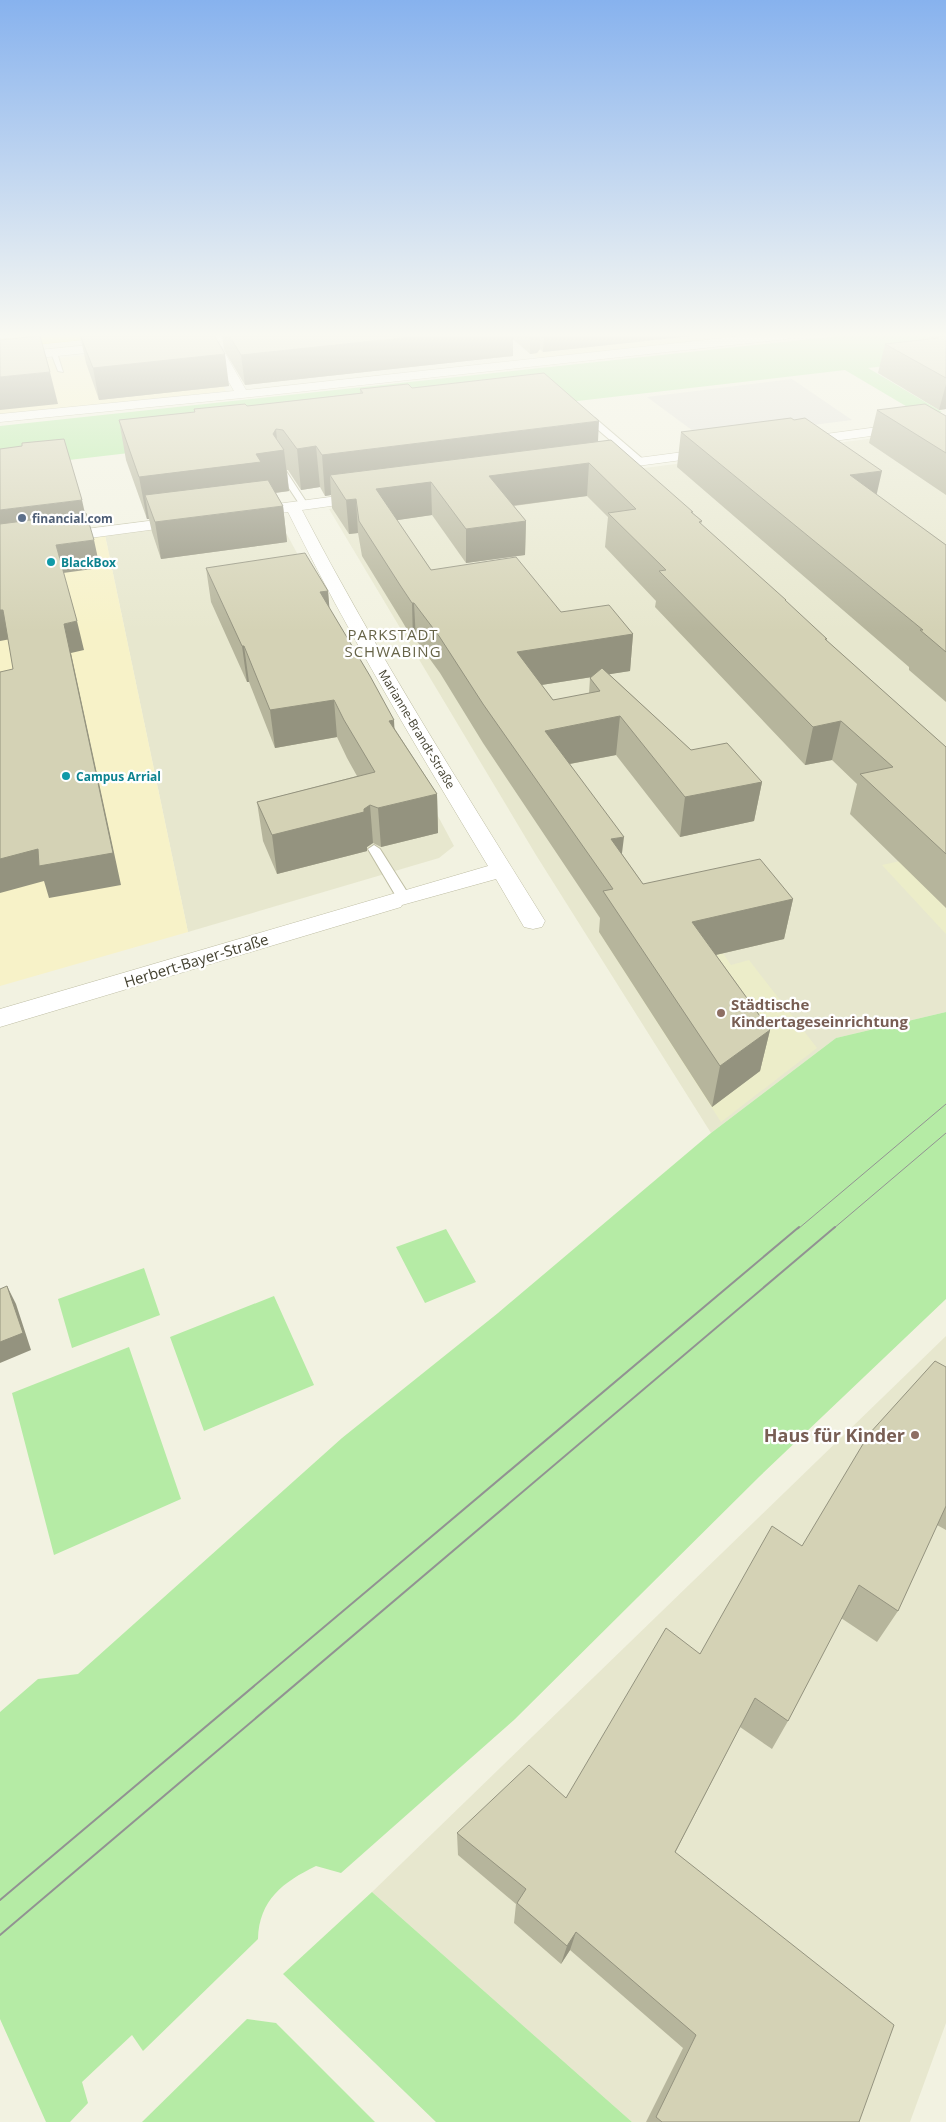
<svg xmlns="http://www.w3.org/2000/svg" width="946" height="2122" font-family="'Open Sans',sans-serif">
<rect width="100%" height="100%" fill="#f2f2e1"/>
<path fill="#e7e7ce" d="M 921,432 L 946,447 L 946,1012 L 836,1038 L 711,1133 L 536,855 L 329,509 Z
M 276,514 L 454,846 L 439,858 L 188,932 L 105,535 Z
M 946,1336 L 946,2023 L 910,2122 L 632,2122 L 372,1892 Z"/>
<path fill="#f7f2c8" d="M 512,335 L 750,335 L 542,358 L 536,357 Z
M 195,344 L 201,346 L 226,391 L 0,416 L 0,364 Z
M 105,535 L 188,932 L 0,986 L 0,549 Z"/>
<path fill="#ecedc9" d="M 946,851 L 946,934 L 882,865 Z
M 637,923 L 720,949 L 731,965 L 749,960 L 817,1048 L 721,1122 L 599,932 Z"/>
<path fill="#b5eba5" d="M 849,335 L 925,335 L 946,347 L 946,359 L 868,368 L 942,412 L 921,415 L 845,370 L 0,468 L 0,426 Z
M 946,1012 L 946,1299 L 760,1476 L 514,1720 L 341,1873 L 316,1866 C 283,1882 259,1900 258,1939 L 143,2051 L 132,2035 L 82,2082 L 88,2103 L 70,2122 L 46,2122 L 0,2019 L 0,1712 L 38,1679 L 78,1674 L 342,1438 L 498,1313 L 711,1133 L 836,1038 Z
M 446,1229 L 476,1282 L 425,1303 L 396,1247 Z
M 144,1268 L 160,1315 L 72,1348 L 58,1299 Z
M 274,1296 L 314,1385 L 204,1431 L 170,1337 Z
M 129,1347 L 181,1499 L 54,1555 L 12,1393 Z
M 372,1892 L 632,2122 L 436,2122 L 283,1974 Z
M 247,2019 L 276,2023 L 375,2122 L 142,2122 Z"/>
<path fill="#e2e1da" d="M 792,379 L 852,420 L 704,439 L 647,397 Z"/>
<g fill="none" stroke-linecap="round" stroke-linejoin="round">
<defs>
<path id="lane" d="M 54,351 L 57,353 L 63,372 L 58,371 L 51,353 Z
M 589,418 L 595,418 L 644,460 L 644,464 L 638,464 L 589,422 Z
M 280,471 L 286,471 L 309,506 L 308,508 L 302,508 L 279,473 Z
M 374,845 L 380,849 L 411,898 L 409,901 L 399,901 L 397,898 L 368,849 Z"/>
<path id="street" d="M 200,335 L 245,335 L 239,339 L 218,341 L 246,390 L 751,335 L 793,335 L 787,339 L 242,398 L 0,422 L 0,414 L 234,391 L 206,342 L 178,345 L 172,341 L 178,337 Z
M 120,342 L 124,343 L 126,346 L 124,349 L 0,362 L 0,354 Z
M 946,418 L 946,426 L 796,446 L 791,445 L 789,442 L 791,439 L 796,438 Z
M 714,448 L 719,449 L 721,452 L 719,455 L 600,471 L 595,470 L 593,467 L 595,464 L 600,463 Z
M 369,492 L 374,494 L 377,497 L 374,500 L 302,510 C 376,652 461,786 545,921 L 542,927 L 533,929 L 524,927 L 496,879 L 402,905 L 401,907 L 0,1027 L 0,1009 L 488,866 C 418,750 348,634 288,512 L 246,518 L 240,516 L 238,513 L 240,510 L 246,508 Z
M 188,516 L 194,518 L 196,521 L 194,524 L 0,550 L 0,540 Z"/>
<path id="highway" d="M 50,335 L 94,335 L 88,339 L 0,348 L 0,340 Z"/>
</defs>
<use href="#lane" stroke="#bebda3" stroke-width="2"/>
<use href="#street" stroke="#bebda3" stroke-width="1"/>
<use href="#highway" stroke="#ebe022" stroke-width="1"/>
<use href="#lane" fill="#fff" fill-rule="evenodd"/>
<use href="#street" fill="#fff" fill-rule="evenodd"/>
<use href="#highway" fill="#fffc5f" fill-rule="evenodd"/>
<path stroke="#929292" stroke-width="1" d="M 798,1229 L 946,1104
M 833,1229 L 946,1133"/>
<path stroke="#929292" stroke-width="2" d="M 0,1900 L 799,1227
M 0,1935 L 835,1227"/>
</g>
<path fill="#b6b59c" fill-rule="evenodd" d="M 80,335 L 214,335 L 229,386 L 99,400 L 86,363 Z
M 222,335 L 700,335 L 543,352 L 540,349 L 537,353 L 530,354 L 513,339 L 513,356 L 245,385 L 224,350 Z
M 930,335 L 946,335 L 946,409 L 939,410 L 878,373 L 885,344 L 929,339 Z
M 412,388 L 598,441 L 693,513 L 702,521 L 701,524 L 786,601 L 827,641 L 946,747 L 946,908 L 850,814 L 857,784 L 832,760 L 805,765 L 655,607 L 656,601 L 605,547 L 608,517 L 587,496 L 514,506 L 526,521 L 525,555 L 466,563 L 432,515 L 397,520 L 431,570 L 561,612 L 633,634 L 630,671 L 609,674 L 691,750 L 762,782 L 754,821 L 680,837 L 616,755 L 570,764 L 622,854 L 643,884 L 793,899 L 784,939 L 716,955 L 770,1030 L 760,1071 L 712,1107 L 599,932 L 600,918 L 483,743 L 440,673 L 416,640 L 413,640 L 402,621 L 362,556 L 358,533 L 349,534 L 332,508 L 331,495 L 325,496 L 320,487 L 301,490 L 288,470 L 287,470 L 289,491 L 276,493 L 283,506 L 287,542 L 161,559 L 152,532 L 149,519 L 147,519 L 126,460 L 119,420 L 194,412 L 194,409 L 247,406 L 360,393 L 360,389 ZM 592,677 L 590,678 L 589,694 L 553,700 L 541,685 Z
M 877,410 L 946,416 L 946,495 L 869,443 Z
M 794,420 L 876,495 L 946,545 L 946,702 L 909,670 L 909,667 L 677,467 L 681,432 Z
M 206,568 L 328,591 L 329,608 L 395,729 L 437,794 L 438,833 L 381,847 L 373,843 L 367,847 L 367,851 L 277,874 L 263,841 L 257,802 L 357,776 L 347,758 L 337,737 L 275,748 L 249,682 L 247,682 L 211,602 Z
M 946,1367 L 946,1530 L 937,1525 L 898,1611 L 877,1642 L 841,1618 L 788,1721 L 772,1749 L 740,1727 L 675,1853 L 859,2122 L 646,2122 L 683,2048 L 570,1950 L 561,1964 L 514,1923 L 516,1904 L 458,1855 L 457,1833 L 566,1798 L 700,1654 L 802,1546 Z"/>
<path fill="#94937f" d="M 430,335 L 513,335 L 513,356 L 245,385 L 241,355 Z
M 530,335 L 540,335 L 540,349 L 537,353 L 530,354 Z
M 544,335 L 700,335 L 543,352 Z
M 225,354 L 229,386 L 99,400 L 93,368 Z
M 50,372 L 58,404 L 0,410 L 0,377 Z
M 946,384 L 946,409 L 939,410 Z
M 599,421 L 597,461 L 431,483 L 432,515 L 378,523 L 376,490 L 330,475 L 331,495 L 325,496 L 322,455 Z
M 276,429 L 278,451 L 284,450 L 289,491 L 265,494 L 145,495 L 149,519 L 147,519 L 139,477 L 273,434 Z
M 316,446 L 320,487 L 301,490 L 297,449 Z
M 589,463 L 587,496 L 488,509 L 489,476 Z
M 882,471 L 874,506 L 850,475 Z
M 356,499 L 358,533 L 349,534 L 346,500 Z
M 82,500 L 88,527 L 0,538 L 0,510 Z
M 283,506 L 287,542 L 161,559 L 155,522 Z
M 526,521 L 525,555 L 466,563 L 466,529 Z
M 94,540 L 100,568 L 63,573 L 56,545 Z
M 328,591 L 331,626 L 320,592 Z
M 412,603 L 414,603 L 416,640 L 413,640 Z
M 0,610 L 3,610 L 11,639 L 0,641 Z
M 77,621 L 84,650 L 71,653 L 121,885 L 49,898 L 44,881 L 0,893 L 0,859 L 64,624 Z
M 633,634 L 630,671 L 516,689 L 517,652 Z
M 242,646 L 244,646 L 249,682 L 247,682 Z
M 334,700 L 337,737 L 275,748 L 270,710 Z
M 620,716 L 616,755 L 543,769 L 545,731 Z
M 394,720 L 396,758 L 389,721 Z
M 841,721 L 832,760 L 805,765 L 813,727 Z
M 762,782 L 754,821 L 680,837 L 685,797 Z
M 437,794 L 438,833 L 381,847 L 378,808 Z
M 370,805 L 373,843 L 367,847 L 367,851 L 277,874 L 272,835 L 364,809 Z
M 624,837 L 619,877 L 611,839 Z
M 793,899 L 784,939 L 685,962 L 692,922 Z
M 770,1030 L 760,1071 L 712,1107 L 720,1066 Z
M 7,1286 L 16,1304 L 31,1350 L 0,1363 L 0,1342 Z
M 576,1932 L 570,1950 L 561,1964 L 567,1946 Z"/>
<path fill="#d4d2b5" stroke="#94937f" d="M 80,335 L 214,335 L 225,354 L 93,368 Z
M 229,335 L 430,335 L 241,355 Z
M 934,335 L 946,335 L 946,378 L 885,344 L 939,338 Z
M 40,336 L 50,372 L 0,377 L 0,340 Z
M 544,373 L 599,421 L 322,455 L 316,446 L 297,449 L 283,430 L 276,429 L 273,434 L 284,450 L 256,454 L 261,462 L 139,477 L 119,420 L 195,412 L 194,409 L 245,404 L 247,406 L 363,393 L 360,389 L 408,384 L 412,388 Z
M 925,404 L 946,416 L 946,453 L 877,410 Z
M 791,418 L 794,420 L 805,418 L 882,471 L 850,475 L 946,545 L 946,652 L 920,630 L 923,630 L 681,432 Z
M 64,439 L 82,500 L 0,510 L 0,449 L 22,446 L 22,443 Z
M 611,440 L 693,512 L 691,512 L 702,521 L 699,522 L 786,600 L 785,600 L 827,639 L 825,639 L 946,747 L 946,854 L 860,774 L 893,767 L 841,721 L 813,727 L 659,571 L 666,570 L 608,513 L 636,509 L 589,463 L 489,476 L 526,521 L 466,529 L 431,482 L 376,489 L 431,570 L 516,557 L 561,612 L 609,605 L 633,634 L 517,652 L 553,700 L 600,691 L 590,678 L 602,668 L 691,750 L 727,743 L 762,782 L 685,797 L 620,716 L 545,731 L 624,837 L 611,839 L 643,884 L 760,859 L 793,899 L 692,922 L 770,1030 L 720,1066 L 603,891 L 613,889 L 483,704 L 439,636 L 414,603 L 412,603 L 400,585 L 359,521 L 356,499 L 346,500 L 330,475 Z
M 268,480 L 283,506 L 155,522 L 145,495 Z
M 86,513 L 94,540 L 56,545 L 77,621 L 64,624 L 113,853 L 39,866 L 38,849 L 0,859 L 0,672 L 13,669 L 3,610 L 0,610 L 0,524 Z
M 305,553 L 328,591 L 320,592 L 370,676 L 394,720 L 389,721 L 437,794 L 378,808 L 370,805 L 364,809 L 364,812 L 272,835 L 257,802 L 375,772 L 344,720 L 334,700 L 270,710 L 244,646 L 242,646 L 206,568 Z
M 7,1286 L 23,1333 L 0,1342 L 0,1289 Z
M 935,1361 L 946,1367 L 946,1506 L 898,1611 L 859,1585 L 788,1721 L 755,1698 L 675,1852 L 894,2025 L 859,2122 L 662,2122 L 656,2117 L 696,2035 L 576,1932 L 567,1946 L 517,1903 L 526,1889 L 457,1833 L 529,1765 L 566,1798 L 666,1628 L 700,1654 L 772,1526 L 802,1546 L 869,1434 Z"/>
<linearGradient id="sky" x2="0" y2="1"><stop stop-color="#87b2ee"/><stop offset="0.53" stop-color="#f9f9f2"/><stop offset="1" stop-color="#f9f9f2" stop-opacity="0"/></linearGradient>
<rect width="946" height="632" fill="url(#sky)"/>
<circle fill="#5c6f8a" stroke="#fff" stroke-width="2" cx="22" cy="518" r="5"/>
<g fill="#0f9aa8" stroke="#fff" stroke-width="2">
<circle cx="51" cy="562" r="5"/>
<circle cx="66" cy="776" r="5"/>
</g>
<g fill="#8d6e63" stroke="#fff" stroke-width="2">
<circle cx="721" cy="1013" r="5"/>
<circle cx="915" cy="1435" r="5"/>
</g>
<g text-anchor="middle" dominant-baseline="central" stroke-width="4.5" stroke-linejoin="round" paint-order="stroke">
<g font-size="12" font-weight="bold" fill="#4e5e75" stroke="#fff" text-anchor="start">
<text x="32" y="518">financial.com</text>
</g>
<g font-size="12" font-weight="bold" fill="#0d838f" stroke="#fff" text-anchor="start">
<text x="61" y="562">BlackBox</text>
<text x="76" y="776">Campus Arrial</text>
</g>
<g font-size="12" fill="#444231" stroke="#fff">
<text transform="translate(417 729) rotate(59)">Marianne-Brandt-Straße</text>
</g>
<g font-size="15" letter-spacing="1" fill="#676448" stroke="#fff">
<text x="393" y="634">PARKSTADT<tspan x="393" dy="17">SCHWABING</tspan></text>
</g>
<g font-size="15" fill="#444231" stroke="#fff">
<text transform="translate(196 960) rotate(-17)">Herbert-Bayer-Straße</text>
</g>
<g font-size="15" font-weight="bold" fill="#785e54" stroke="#fff" text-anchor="start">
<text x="731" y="1004">Städtische<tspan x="731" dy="17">Kindertageseinrichtung</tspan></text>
</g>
<g font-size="18" font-weight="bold" fill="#785e54" stroke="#fff" text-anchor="end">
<text x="905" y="1435">Haus für Kinder</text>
</g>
</g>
</svg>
